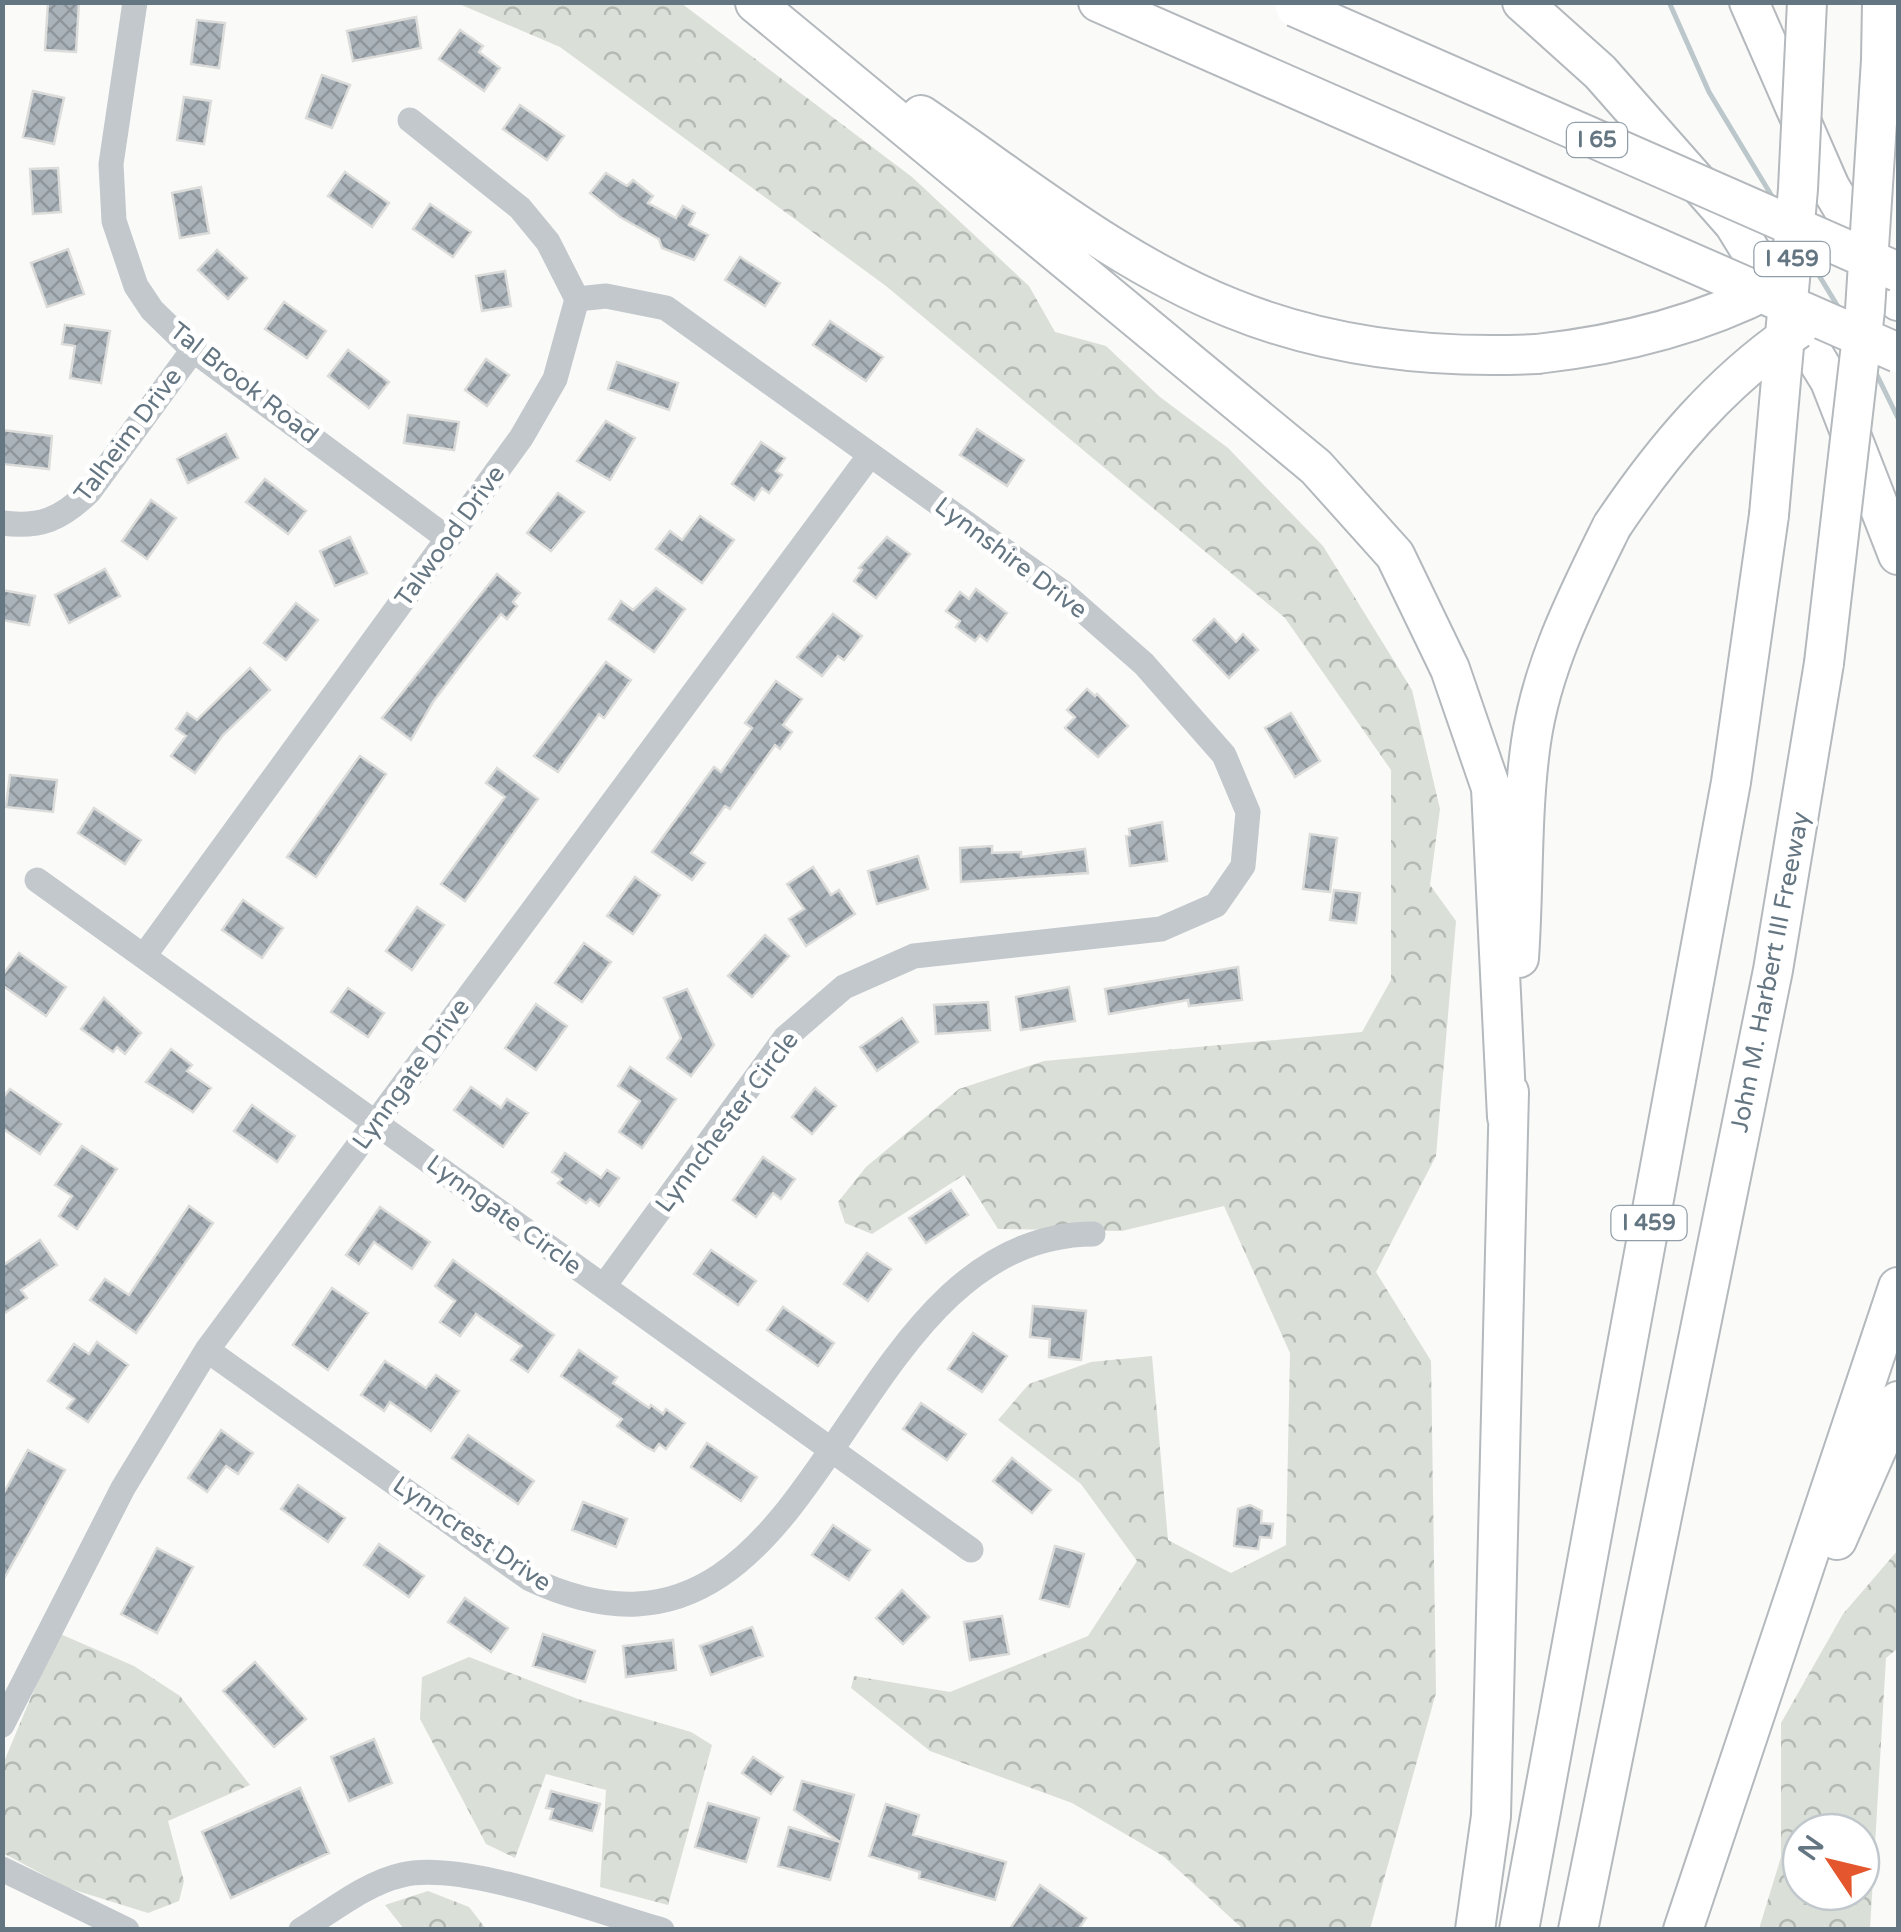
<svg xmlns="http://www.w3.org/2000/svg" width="1901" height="1932" font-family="'Varela Round',sans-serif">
<defs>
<pattern id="forest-crowns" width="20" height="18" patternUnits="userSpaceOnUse" patternTransform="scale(2.5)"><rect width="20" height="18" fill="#dadfd7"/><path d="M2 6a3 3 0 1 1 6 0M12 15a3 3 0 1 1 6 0" fill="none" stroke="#b4b9b4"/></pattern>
<pattern id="building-cross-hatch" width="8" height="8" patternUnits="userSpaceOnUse" patternTransform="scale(2.5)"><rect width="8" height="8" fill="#aab3b9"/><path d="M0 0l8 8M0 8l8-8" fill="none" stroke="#8e969c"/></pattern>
</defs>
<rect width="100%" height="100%" fill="#fafaf8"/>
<path fill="url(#forest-crowns)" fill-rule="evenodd" d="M 457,3 L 681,3 L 912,177 L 1029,286 L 1055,332 L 1106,346 L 1160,397 L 1228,448 L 1323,546 L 1412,690 L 1440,809 L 1430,885 L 1456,921 L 1436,1156 L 1376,1272 L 1431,1361 L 1436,1693 L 1370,1929 L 1243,1929 L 1163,1856 L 1072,1803 L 930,1751 L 851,1688 L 854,1676 L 950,1692 L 1088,1636 L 1137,1561 L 1081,1484 L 998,1420 L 1029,1384 L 1091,1362 L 1152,1356 L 1168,1540 L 1231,1573 L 1286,1545 L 1290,1353 L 1224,1206 L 1122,1231 L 998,1229 L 964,1175 L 872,1234 L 845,1223 L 838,1202 L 866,1167 L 959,1089 L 1044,1061 L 1362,1032 L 1391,980 L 1391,770 L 1285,618 L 886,286 L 560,47 Z
M 1898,1550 L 1898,1648 L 1886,1658 L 1870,1929 L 1759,1929 L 1781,1857 L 1781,1723 L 1843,1614 ZM 1861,1832 L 1861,1892 L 1801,1892 L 1801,1832 Z
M 58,1633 L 134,1666 L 180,1696 L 250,1785 L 168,1821 L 184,1881 L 179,1901 L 148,1913 L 68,1888 L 3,1853 L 3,1764 Z
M 469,1657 L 578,1699 L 691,1732 L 712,1745 L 668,1905 L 600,1887 L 606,1790 L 546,1774 L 515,1858 L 486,1844 L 420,1719 L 422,1677 Z
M 428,1891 L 469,1907 L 486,1929 L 404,1929 L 385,1905 Z"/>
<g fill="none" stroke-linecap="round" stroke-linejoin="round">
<path stroke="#bbc7cb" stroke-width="5" d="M 1669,2 L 1709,92 L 1773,198
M 1809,259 L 1840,310
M 1873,367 L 1898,418"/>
</g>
<path fill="url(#building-cross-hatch)" stroke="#dcdcda" stroke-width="2.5" d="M 48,2 L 79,2 L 76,52 L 45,50 Z
M 416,17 L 421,48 L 353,61 L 347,31 Z
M 197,20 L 225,23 L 219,68 L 191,64 Z
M 460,30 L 483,46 L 479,52 L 500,68 L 484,91 L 439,59 Z
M 322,75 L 350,85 L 332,128 L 306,118 Z
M 33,91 L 64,98 L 54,144 L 23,137 Z
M 184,97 L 211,101 L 204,144 L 177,140 Z
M 520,105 L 564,136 L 547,160 L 503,129 Z
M 58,168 L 61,212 L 33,214 L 30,169 Z
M 345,172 L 389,203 L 372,227 L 328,196 Z
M 606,173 L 627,186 L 633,180 L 653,196 L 648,203 L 676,218 L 683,206 L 695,213 L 689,225 L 708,235 L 694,260 L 662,248 L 659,239 L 620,217 L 590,193 Z
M 201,187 L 209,233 L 180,238 L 172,193 Z
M 430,204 L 471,232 L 453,257 L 413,229 Z
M 68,249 L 84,294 L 47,307 L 31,263 Z
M 217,250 L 247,278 L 228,299 L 198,270 Z
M 740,257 L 780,283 L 765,306 L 725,280 Z
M 505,271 L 511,306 L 482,311 L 476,276 Z
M 284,302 L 326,331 L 307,358 L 265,329 Z
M 830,321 L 883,357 L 866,381 L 813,345 Z
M 65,325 L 110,331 L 101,383 L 70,378 L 75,346 L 62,344 Z
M 348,350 L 389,382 L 369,408 L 328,376 Z
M 486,359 L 509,375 L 487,406 L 465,390 Z
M 617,362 L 678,383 L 669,410 L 608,389 Z
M 408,415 L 459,422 L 454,450 L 404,443 Z
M 606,421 L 635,438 L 610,480 L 577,461 Z
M 977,429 L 1024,460 L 1007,486 L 960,455 Z
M 2,430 L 52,436 L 49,469 L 2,464 Z
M 226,434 L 238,458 L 188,483 L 177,459 Z
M 761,442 L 785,458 L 776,471 L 782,475 L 769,493 L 762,488 L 754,500 L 732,484 Z
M 265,479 L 306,511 L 288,534 L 246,502 Z
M 558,493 L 584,512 L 551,551 L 527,533 Z
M 151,500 L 176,518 L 147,559 L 122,541 Z
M 700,516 L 734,540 L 702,583 L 656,549 L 670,531 L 682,540 Z
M 350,537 L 367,573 L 335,586 L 320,551 Z
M 887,537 L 910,554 L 876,598 L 854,581 L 862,570 L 859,568 Z
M 105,569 L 120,596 L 69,623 L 55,595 Z
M 497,574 L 520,593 L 513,602 L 517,606 L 507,619 L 501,614 L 478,642 L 433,702 L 411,740 L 382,718 Z
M 656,588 L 685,609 L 654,652 L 609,619 L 621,601 L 633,610 Z
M 976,589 L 1007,613 L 987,641 L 980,635 L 975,641 L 956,627 L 960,621 L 946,611 L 960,592 L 969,599 Z
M 2,590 L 35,596 L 29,625 L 2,620 Z
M 296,603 L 318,620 L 286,660 L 264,643 Z
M 833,614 L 862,636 L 844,660 L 838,656 L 822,676 L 797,657 Z
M 1214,619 L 1236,642 L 1243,634 L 1258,650 L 1229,678 L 1193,640 Z
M 606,662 L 631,680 L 604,718 L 599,714 L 558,772 L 534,756 Z
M 250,668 L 270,690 L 223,735 L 195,773 L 171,756 L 186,736 L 176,729 L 187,713 L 197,720 Z
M 776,681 L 802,699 L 783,725 L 792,732 L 780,749 L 775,745 L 730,809 L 725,806 L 691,853 L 705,863 L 692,880 L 652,852 L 714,767 L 721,772 L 752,728 L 745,723 Z
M 1087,689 L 1095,696 L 1097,694 L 1128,726 L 1098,757 L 1065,728 L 1075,717 L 1067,710 Z
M 1291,713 L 1320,761 L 1295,777 L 1265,728 Z
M 360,756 L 386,774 L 316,877 L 287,857 Z
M 497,768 L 538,799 L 465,901 L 441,884 L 505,797 L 486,783 Z
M 10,775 L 57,780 L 53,812 L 6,807 Z
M 94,808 L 141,840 L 125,864 L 78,833 Z
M 1162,822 L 1167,861 L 1130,866 L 1126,836 L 1130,835 L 1129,829 Z
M 1310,834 L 1337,838 L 1330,892 L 1303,889 Z
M 992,846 L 992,853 L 1021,852 L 1021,857 L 1085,849 L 1088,873 L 961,882 L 960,848 Z
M 918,856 L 928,889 L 877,904 L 868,871 Z
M 813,867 L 831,895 L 839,890 L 855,914 L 806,946 L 789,919 L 804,909 L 787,884 Z
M 635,877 L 660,895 L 633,934 L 607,916 Z
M 1334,890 L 1360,893 L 1356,923 L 1330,920 Z
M 243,900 L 283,928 L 262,958 L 222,930 Z
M 417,907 L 444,925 L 412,970 L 386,951 Z
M 765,935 L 789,956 L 752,997 L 728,976 Z
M 584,943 L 611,962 L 582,1002 L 555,983 Z
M 19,953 L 66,987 L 46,1016 L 2,985 L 2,976 Z
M 1238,967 L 1242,1000 L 1189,1006 L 1188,1000 L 1109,1014 L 1105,989 Z
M 1069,987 L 1075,1021 L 1021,1030 L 1016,997 Z
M 348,988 L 384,1013 L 368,1037 L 331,1012 Z
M 687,989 L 714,1045 L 691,1076 L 667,1058 L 681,1038 L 664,998 Z
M 104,998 L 141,1033 L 125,1054 L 117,1047 L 113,1052 L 81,1029 Z
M 988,1002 L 990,1030 L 936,1034 L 934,1005 Z
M 536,1004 L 567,1026 L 536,1070 L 505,1048 Z
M 902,1018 L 918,1042 L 877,1071 L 860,1047 Z
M 171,1049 L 192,1065 L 187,1071 L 211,1088 L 193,1112 L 146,1082 Z
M 630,1067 L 676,1099 L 642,1148 L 619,1132 L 640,1101 L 618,1086 Z
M 471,1087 L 501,1108 L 507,1099 L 528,1113 L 503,1147 L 454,1110 Z
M 815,1088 L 836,1106 L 812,1134 L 792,1117 Z
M 10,1089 L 61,1124 L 40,1154 L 2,1128 L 2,1099 Z
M 252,1105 L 295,1136 L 277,1162 L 234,1131 Z
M 82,1146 L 117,1169 L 77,1229 L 59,1216 L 72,1196 L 55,1185 Z
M 565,1153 L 601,1178 L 607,1170 L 619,1178 L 599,1206 L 590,1199 L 586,1203 L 558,1183 L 562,1179 L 552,1172 Z
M 763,1157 L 795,1179 L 781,1199 L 773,1193 L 756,1217 L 733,1200 Z
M 951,1190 L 968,1215 L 926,1243 L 909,1218 Z
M 189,1206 L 213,1223 L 136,1333 L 90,1300 L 105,1279 L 129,1295 Z
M 380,1207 L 430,1242 L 412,1269 L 374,1242 L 359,1264 L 346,1255 Z
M 40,1240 L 57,1265 L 21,1290 L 27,1298 L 2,1315 L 2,1266 Z
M 711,1250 L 756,1281 L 738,1305 L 694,1274 Z
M 867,1253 L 891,1269 L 868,1301 L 844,1284 Z
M 453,1260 L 554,1335 L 528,1372 L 511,1360 L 522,1346 L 476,1314 L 460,1336 L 440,1322 L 455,1301 L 435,1286 Z
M 332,1288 L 368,1313 L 328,1370 L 293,1345 Z
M 1033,1306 L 1086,1311 L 1081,1360 L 1049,1357 L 1050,1339 L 1030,1337 Z
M 783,1307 L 834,1343 L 818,1366 L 767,1330 Z
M 973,1333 L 1007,1356 L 982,1392 L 948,1369 Z
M 97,1342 L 128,1365 L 88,1422 L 67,1408 L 74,1399 L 48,1381 L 74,1344 L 89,1354 Z
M 579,1350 L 617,1377 L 613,1383 L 649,1408 L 651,1405 L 663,1414 L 666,1409 L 685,1423 L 666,1449 L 659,1444 L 654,1451 L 645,1446 L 617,1426 L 622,1419 L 561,1376 Z
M 385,1361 L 426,1388 L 436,1375 L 459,1391 L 431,1431 L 390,1402 L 384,1411 L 361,1395 Z
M 921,1403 L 966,1434 L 947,1460 L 903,1429 Z
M 221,1430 L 253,1453 L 238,1474 L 226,1466 L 207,1492 L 188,1478 Z
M 468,1435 L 534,1481 L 518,1504 L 452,1458 Z
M 707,1443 L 757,1477 L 741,1501 L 691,1467 Z
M 28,1450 L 65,1470 L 2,1582 L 2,1496 Z
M 1012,1458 L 1051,1490 L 1032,1513 L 993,1481 Z
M 298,1485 L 345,1518 L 328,1542 L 281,1509 Z
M 583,1502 L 627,1519 L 616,1547 L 572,1530 Z
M 1250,1505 L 1262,1511 L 1261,1523 L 1273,1524 L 1271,1538 L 1260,1537 L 1258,1549 L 1234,1546 L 1238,1509 Z
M 833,1525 L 870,1550 L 849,1580 L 812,1555 Z
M 379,1544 L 424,1576 L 409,1597 L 364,1565 Z
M 1055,1546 L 1084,1554 L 1069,1607 L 1040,1599 Z
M 157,1548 L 193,1567 L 157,1633 L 121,1614 Z
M 902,1590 L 929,1617 L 903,1644 L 876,1618 Z
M 465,1598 L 508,1628 L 491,1652 L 448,1622 Z
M 1002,1616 L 1009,1654 L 970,1660 L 964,1622 Z
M 752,1627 L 763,1656 L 711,1675 L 700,1646 Z
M 543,1634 L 595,1651 L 585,1682 L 533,1666 Z
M 673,1640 L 676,1670 L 626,1677 L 623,1646 Z
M 255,1662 L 306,1719 L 274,1747 L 223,1691 Z
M 374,1739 L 392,1783 L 349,1801 L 331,1757 Z
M 753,1757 L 783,1777 L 771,1794 L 742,1773 Z
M 802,1781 L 854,1795 L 830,1880 L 778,1866 L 789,1827 L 840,1842 L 794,1810 Z
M 300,1788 L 329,1853 L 231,1898 L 202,1832 Z
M 551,1791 L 600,1804 L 592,1831 L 550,1819 L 553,1809 L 546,1808 Z
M 708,1803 L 759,1818 L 746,1862 L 695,1847 Z
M 886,1804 L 919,1815 L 913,1835 L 1006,1862 L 995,1900 L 919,1878 L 920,1872 L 869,1856 Z
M 1040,1885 L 1086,1918 L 1078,1930 L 1009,1930 Z"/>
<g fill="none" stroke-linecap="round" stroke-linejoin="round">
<defs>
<path id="highway" d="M 1098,2 L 1478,169
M 1522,2 L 1600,72 L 1734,224 L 1830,381 L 1898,555
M 1749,2 L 1830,187 L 1898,301
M 755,3 L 1316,467 L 1395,555 L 1450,669 L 1491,788 L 1507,1117
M 1881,60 L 1882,2
M 921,115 C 1020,182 1120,264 1231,308 C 1329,348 1432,359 1537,354
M 1519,958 C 1524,887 1521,812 1531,742 C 1542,665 1578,595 1612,526
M 1837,1540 L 1898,1401
M 1475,1930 L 1491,1816 L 1509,1092
M 1519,1930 L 1731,782 L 1769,515
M 1578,1930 L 1773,970 L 1824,663
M 1683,1930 L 1898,1287"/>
</defs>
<use href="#highway" stroke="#b4b9bd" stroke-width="42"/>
<path stroke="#c3c8cc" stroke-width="25" d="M 135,2 L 111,164 L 114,221 L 136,286 L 152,310 L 193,350 L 447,538
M 577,299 L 606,296 L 666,308 L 1062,592 L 1144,664 L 1224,755 L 1248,812 L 1243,866 L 1216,905 L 1161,929 L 914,956 L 844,987 L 785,1038 L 604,1286
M 2,523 C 41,528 61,519 89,492 L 193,350
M 37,880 L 971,1550
M 144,956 L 521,438 L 555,379 L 577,299 L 548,242 L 520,208 L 410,120
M 207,1350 L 530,1579 C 826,1718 833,1236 1093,1234
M 2,1725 L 123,1488 L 207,1350 L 870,455
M 2,1869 L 127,1930
M 301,1930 C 332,1911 366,1883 402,1875 C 464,1860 597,1912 662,1930"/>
<use href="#highway" stroke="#fff" stroke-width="38"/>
<defs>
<path id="highway-bridge" d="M 1295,7 L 1898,272
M 1478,169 L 1898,353
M 1537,354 C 1619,345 1700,325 1773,287
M 1769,515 L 1798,189 L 1807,2
M 1612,526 C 1663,450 1721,381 1798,329
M 1824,663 L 1865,310 L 1881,60"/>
</defs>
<use href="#highway-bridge" stroke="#b4b9bd" stroke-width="42" stroke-linecap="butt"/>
<use href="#highway-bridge" stroke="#fff" stroke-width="38"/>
</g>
<g text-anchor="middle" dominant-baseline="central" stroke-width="10" stroke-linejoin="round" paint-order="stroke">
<g fill="#fff" stroke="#939fa8" stroke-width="2.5">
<rect x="1567" y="123" width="60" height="34" rx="8"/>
<rect x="1754.5" y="242" width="75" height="34" rx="8"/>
<rect x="1611.5" y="1206" width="75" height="34" rx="8"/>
</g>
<g font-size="22" font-weight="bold" fill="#657683">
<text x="1597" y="140">I 65</text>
<text x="1792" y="259">I 459</text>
<text x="1649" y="1223">I 459</text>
</g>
<g font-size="25" fill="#657683" stroke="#fff">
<text transform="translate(244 383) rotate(38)">Tal Brook Road</text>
<text transform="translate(128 435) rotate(-53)">Talheim Drive</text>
<text transform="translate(450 536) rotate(-54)">Talwood Drive</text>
<text transform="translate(1011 558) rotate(37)">Lynnshire Drive</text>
<text transform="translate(1770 972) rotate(-79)">John M. Harbert III Freeway</text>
<text transform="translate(411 1074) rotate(-54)">Lynngate Drive</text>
<text transform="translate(727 1122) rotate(-53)">Lynnchester Circle</text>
<text transform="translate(504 1215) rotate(36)">Lynngate Circle</text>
<text transform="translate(472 1534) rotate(34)">Lynncrest Drive</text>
</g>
</g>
<rect width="1901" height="1932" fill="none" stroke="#657683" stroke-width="10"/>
<g transform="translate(1831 1862) rotate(305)"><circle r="48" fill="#ffffff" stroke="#c1c8cd" stroke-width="2.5"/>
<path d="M0-8L18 38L0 25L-18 38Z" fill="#e4572e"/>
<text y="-15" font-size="28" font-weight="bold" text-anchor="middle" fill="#657683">N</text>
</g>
</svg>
